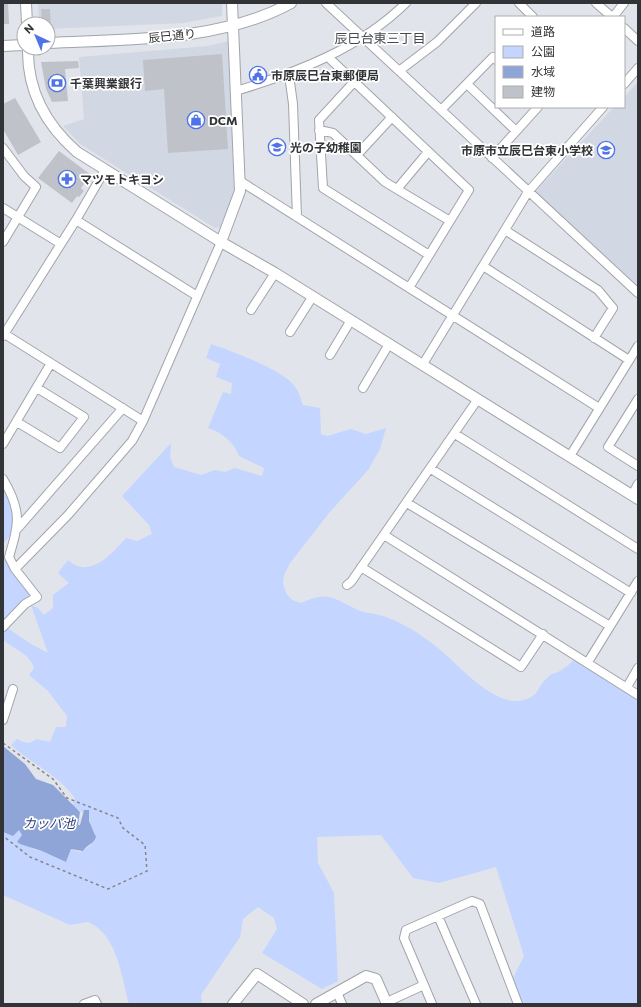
<svg xmlns="http://www.w3.org/2000/svg" width="641" height="1007" font-family="Commissioner,'Noto Sans JP',sans-serif">
<rect width="100%" height="100%" fill="#e1e4ea"/>
<path fill="#d2d7e4" d="M 38,3 L 222,3 L 222,16 L 183,23 L 48,29 L 48,24 L 39,24 Z
M 228,41 L 234,190 L 233,196 L 220,227 L 215,228 L 80,144 L 63,126 L 84,119 L 79,57 L 208,46 Z
M 638,82 L 638,288 L 535,192 L 614,107 L 624,107 L 624,97 Z"/>
<path fill="#c4d5ff" d="M 211,344 C 231,351 285,370 296,388 C 299,392 301,400 303,405 L 320,408 L 321,434 L 327,436 L 351,429 L 366,434 L 386,428 L 380,449 L 368,470 L 329,513 L 290,563 L 284,575 L 283,583 L 286,593 L 292,600 L 301,603 C 331,589 336,601 363,612 C 367,613 371,613 375,614 C 386,616 401,623 411,629 C 423,636 433,644 443,652 C 461,668 496,708 524,700 C 540,695 537,687 547,678 C 550,674 556,673 560,671 C 566,668 571,662 577,658 L 638,699 L 638,865 L 637,865 L 638,866 L 638,1004 L 523,1004 L 511,982 L 524,956 L 496,867 L 439,883 L 413,878 L 381,835 L 317,837 L 318,863 L 334,893 L 338,981 L 322,989 L 262,953 L 277,929 L 274,918 L 258,907 L 243,919 L 240,937 L 201,995 L 202,1004 L 129,1004 C 121,976 118,935 88,922 L 70,925 L 3,895 L 3,832 L 13,835 L 19,830 L 22,835 L 19,839 L 35,850 L 42,851 L 66,862 L 71,849 L 80,852 L 91,845 L 95,832 C 89,826 89,819 89,810 L 83,813 L 72,805 L 75,798 C 56,773 33,765 11,745 L 17,739 C 25,743 29,745 36,739 L 50,742 L 56,727 L 66,727 L 67,716 L 48,691 L 29,675 L 34,668 C 31,655 13,648 3,640 L 3,631 L 6,627 L 31,644 L 48,653 L 31,605 L 38,608 L 44,615 L 53,608 L 53,595 L 69,583 L 58,573 L 68,560 C 89,580 112,554 126,538 L 137,541 L 152,534 L 149,525 L 122,496 L 171,443 L 170,457 L 174,467 L 201,475 L 215,470 L 225,472 L 235,468 L 262,476 L 264,468 L 239,456 C 234,442 221,432 208,428 L 223,392 L 231,394 L 232,383 L 216,377 L 220,364 L 206,358 Z
M 3,481 L 14,507 L 14,531 L 3,544 Z
M 3,551 C 5,562 25,585 32,596 L 3,623 Z"/>
<path fill="#8fa4d7" d="M 3,746 L 25,764 L 36,779 L 53,785 L 80,812 L 78,825 L 80,825 L 84,810 L 89,810 L 89,821 L 96,837 C 93,845 86,845 83,851 L 71,849 L 66,862 L 42,851 L 20,844 L 17,842 L 22,835 L 19,830 L 13,836 L 3,832 Z"/>
<path fill="#bfc2c8" d="M 3,3 L 8,3 L 9,24 L 3,24 Z
M 41,9 L 50,9 L 51,25 L 42,24 Z
M 222,54 L 228,149 L 168,153 L 164,89 L 145,91 L 143,60 Z
M 78,61 L 79,68 L 65,69 L 68,101 L 52,102 L 46,89 L 41,62 Z
M 15,98 L 41,142 L 18,155 L 3,129 L 3,104 Z
M 59,151 L 91,175 L 81,188 L 84,191 L 79,197 L 77,196 L 72,203 L 38,178 Z"/>
<g fill="none" stroke-linecap="round" stroke-linejoin="round">
<defs>
<path id="minor" d="M 326,3 L 638,293
M 519,3 L 533,17
M 596,3 L 612,17
M 613,17 L 624,3
M 624,28 L 638,41
M 328,57 L 469,190 L 409,288
M 399,71 L 437,42 L 476,3
M 289,75 L 293,104 L 297,217
M 354,82 L 319,120 L 323,188 L 429,255
M 467,84 L 516,131
M 624,84 L 638,68
M 236,91 C 298,72 359,49 406,3
M 441,110 L 493,57 L 496,60
M 319,130 L 333,133 L 385,182 L 450,221
M 3,148 L 24,176 L 36,187 L 3,242
M 357,155 L 392,117
M 492,158 L 538,107
M 240,181 L 599,408
M 397,189 L 428,152
M 3,208 L 61,244
M 76,220 L 197,296
M 505,230 L 598,290 L 613,308 L 594,338
M 483,266 L 629,360
M 251,310 L 275,273
M 290,332 L 313,296
M 3,333 L 143,421
M 3,336 L 76,220 L 105,170
M 330,355 L 351,320
M 423,364 L 528,192 L 603,107
M 363,388 L 389,344
M 638,399 L 608,447 L 638,466
M 17,422 L 60,448 L 84,417 L 37,388
M 455,434 L 638,549
M 3,444 L 51,363
M 570,456 L 638,346
M 431,469 L 631,593
M 3,479 C 22,511 19,523 9,557 L 15,569 L 37,597 L 25,604 L 3,627
M 632,495 L 638,484
M 407,503 L 610,626
M 18,528 L 123,408
M 384,535 L 638,695
M 361,567 L 521,667 L 543,634
M 15,569 L 68,515 L 132,441 L 143,421 L 221,242
M 347,585 L 351,582 L 478,399
M 588,662 L 638,581
M 627,687 L 638,668
M 3,720 L 13,689
M 438,916 L 476,1004
M 424,985 L 432,1004
M 337,992 L 342,1004
M 387,1002 L 424,985 L 404,938 L 406,930 L 472,901 L 480,904 L 518,1004
M 84,1004 L 95,1000 L 97,1004"/>
<path id="tertiary" d="M 26,3 L 27,24
M 48,43 C 127,39 220,42 291,3
M 3,46 L 24,45
M 28,48 C 27,90 46,125 77,152 L 221,242 L 275,273 L 638,499
M 221,242 L 240,191 L 232,3
M 233,1004 L 257,974 L 303,1004
M 316,1004 L 366,976 L 376,979 L 387,1004"/>
</defs>
<use href="#minor" stroke="#a1a4aa" stroke-width="10"/>
<use href="#tertiary" stroke="#a1a4aa" stroke-width="12"/>
<path stroke="#84868a" stroke-width="1.5" stroke-dasharray="3 3" stroke-linecap="butt" d="M 3,743 L 53,779 L 67,798 L 118,818 L 123,828 L 145,845 L 147,871 L 108,889 L 30,857 L 3,836"/>
<use href="#minor" stroke="#fff" stroke-width="8"/>
<use href="#tertiary" stroke="#fff" stroke-width="10"/>
</g>
<defs>
<symbol id="civic-ring" viewBox="-11 -11 22 22"><circle r="9.5" fill="#fff" stroke="#5074e8" stroke-width="1.5"/><path d="M-.6-6.5H3V-4.5H.6V-3L4-1V1h2V6H-6V1h2V-1L-.6-3ZM-1.2 2.5V6h2.4V2.5Z" fill="#5074e8"/></symbol>
<symbol id="bank-ring" viewBox="-11 -11 22 22"><circle r="9.5" fill="#fff" stroke="#5074e8" stroke-width="1.5"/><path d="M-6-4H6V4H-6ZM0-2.3a2.3 2.3 0 1 0 0 4.6a2.3 2.3 0 1 0 0-4.6Z" fill="#5074e8"/></symbol>
<symbol id="shop-ring" viewBox="-11 -11 22 22"><circle r="9.5" fill="#fff" stroke="#5074e8" stroke-width="1.5"/><path d="M-5-2.5h2.3a2.7 3.5 0 0 1 5.4 0H5L5.5 6h-11ZM-1.5-2.5h3a1.5 2.3 0 0 0-3 0Z" fill="#5074e8"/></symbol>
<symbol id="school-ring" viewBox="-11 -11 22 22"><circle r="9.5" fill="#fff" stroke="#5074e8" stroke-width="1.5"/><path d="M0-5L7-2L0 1L-7-2ZM-4 1L0 2.5L4 1V4Q0 6-4 4Z" fill="#5074e8"/></symbol>
<symbol id="pharmacy-ring" viewBox="-11 -11 22 22"><circle r="9.5" fill="#fff" stroke="#5074e8" stroke-width="1.5"/><path d="M-2-6h4v4h4v4h-4v4h-4v-4h-4v-4h4Z" fill="#5074e8"/></symbol>
</defs>
<g fill-rule="evenodd">
<use href="#civic-ring" x="248" y="65" width="20" height="20"/>
<use href="#bank-ring" x="47" y="73" width="20" height="20"/>
<use href="#shop-ring" x="186" y="110" width="20" height="20"/>
<use href="#school-ring" x="267" y="137" width="20" height="20"/>
<use href="#school-ring" x="596" y="140" width="20" height="20"/>
<use href="#pharmacy-ring" x="57" y="169" width="20" height="20"/>
</g>
<g text-anchor="middle" dominant-baseline="central" stroke-width="3.5" stroke-linejoin="round" paint-order="stroke">
<g font-size="12" fill="#323336" stroke="#fff">
<text transform="translate(172 35) rotate(-6)">辰巳通り</text>
</g>
<g font-size="12" font-weight="bold" fill="#323336" stroke="#fff" text-anchor="start">
<text x="271" y="75">市原辰巳台東郵便局</text>
<text x="70" y="83">千葉興業銀行</text>
<text x="209" y="120">DCM</text>
<text x="290" y="147">光の子幼稚園</text>
<text x="593" y="150" text-anchor="end">市原市立辰巳台東小学校</text>
<text x="80" y="179">マツモトキヨシ</text>
</g>
<g font-size="13" fill="#47494e" stroke="#fff">
<text x="380" y="38">辰巳台東三丁目</text>
</g>
<g font-size="13" font-style="italic" fill="#293d7b" stroke="#fff">
<text x="49" y="823">カッパ池</text>
</g>
</g>
<rect width="641" height="1007" fill="none" stroke="#323336" stroke-width="8"/>
<rect x="495" y="16" width="130" height="92" fill="#ffffff" stroke="#adadaf"/>
<rect x="503" y="29" width="20" height="6" fill="#ffffff" stroke="#adadaf"/>
<text x="531" y="36" font-size="12" fill="#323336">道路</text>
<rect x="503" y="46" width="20" height="12" fill="#c4d5ff" stroke="#adadaf"/>
<text x="531" y="56" font-size="12" fill="#323336">公園</text>
<rect x="503" y="66" width="20" height="12" fill="#8fa4d7" stroke="#adadaf"/>
<text x="531" y="76" font-size="12" fill="#323336">水域</text>
<rect x="503" y="86" width="20" height="12" fill="#bfc2c8" stroke="#adadaf"/>
<text x="531" y="96" font-size="12" fill="#323336">建物</text>
<g transform="translate(36 36) rotate(316)"><circle r="19" fill="#ffffff" stroke="#adadaf"/>
<path d="M0-3L7 15L0 10L-7 15Z" fill="#5074e8"/>
<text y="-6" font-size="11" font-weight="bold" text-anchor="middle" fill="#323336">N</text>
</g>
</svg>
